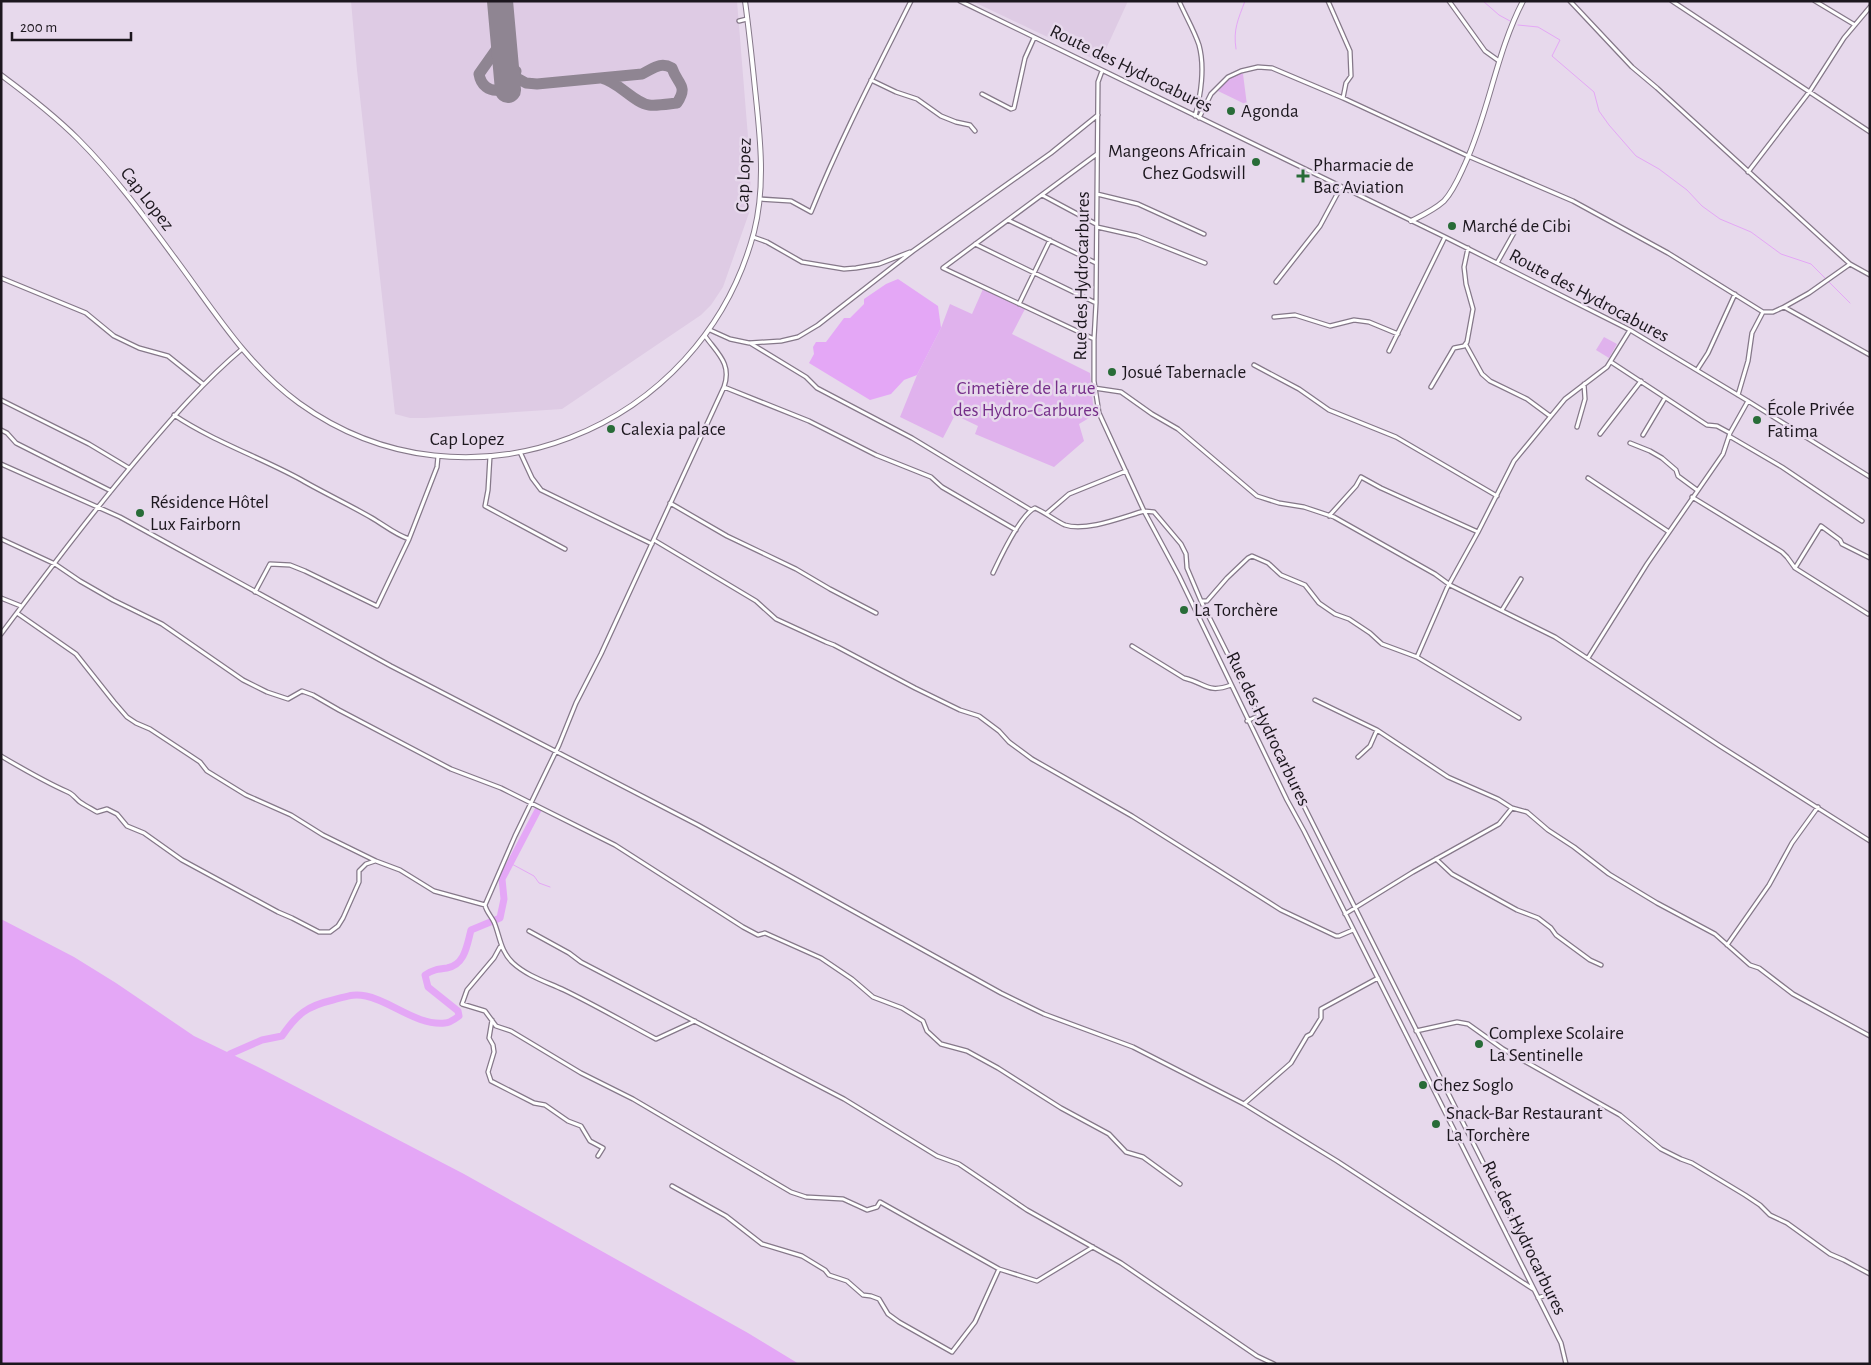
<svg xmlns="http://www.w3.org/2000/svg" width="1871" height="1365" font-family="'Alegreya Sans',sans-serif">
<rect width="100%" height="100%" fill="#e7d9ec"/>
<path fill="#decbe4" d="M 351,1 L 737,1 L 751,174 L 749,213 L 723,287 L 711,305 L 701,315 L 562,409 L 425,418 L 410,418 L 395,414 L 357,70 Z
M 972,1 L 1128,1 L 1100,62 Z"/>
<path fill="#e0b2ed" d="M 1240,72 L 1243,74 L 1247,105 L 1218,91 L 1229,78 Z
M 983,289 L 1025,309 L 1012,334 L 1090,373 L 1094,415 L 1079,424 L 1084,441 L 1054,467 L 975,434 L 978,426 L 955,415 L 943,438 L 900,417 L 917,375 L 941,328 L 950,304 L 972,314 Z
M 1604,337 L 1617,344 L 1609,358 L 1596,350 Z"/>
<path fill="#e4a7f6" d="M 898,279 L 938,306 L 941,328 L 917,375 L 904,380 L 891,394 L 870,400 L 809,363 L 814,354 L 813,347 L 816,342 L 826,342 L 844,318 L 850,318 L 864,304 L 864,299 L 886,284 Z
M 1,919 L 74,957 L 116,983 L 194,1036 L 262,1069 L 464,1174 L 748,1333 L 799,1364 L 1,1364 Z"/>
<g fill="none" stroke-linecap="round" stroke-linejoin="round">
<path stroke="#e4a7f6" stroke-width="1" d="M 1483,1 L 1499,15 L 1510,21
M 1518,25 L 1538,27 L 1560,40 L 1552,56 L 1594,92 L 1599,111 L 1609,125 L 1636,156 L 1659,169 L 1687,190 L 1702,206 L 1720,219 L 1751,232 L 1781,254 L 1811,264 L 1850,303
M 1236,49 C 1233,29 1238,20 1245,1
M 510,863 L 534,876 L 539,883 L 550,887"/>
<path stroke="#e4a7f6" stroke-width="7" d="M 230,1054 L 262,1040 L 282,1036 C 297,1014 307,1006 333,1000 C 346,997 352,993 366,996 C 391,1001 417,1026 445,1023 C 449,1023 455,1019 459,1016 L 458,1011 L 428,987 L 425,975 C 432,970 438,969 447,968 C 465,965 467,945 471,930 L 500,918 L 504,899 L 502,879 L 538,810"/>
<path stroke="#8f8592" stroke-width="11" d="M 503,40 L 479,74 C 483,98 513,94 516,71
M 505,55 L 511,62 L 515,77 L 526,83 L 537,84 L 642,74 C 653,69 660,61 672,68 C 677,84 689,85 677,103 C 668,104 657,106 649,105 C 634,103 619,82 601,78"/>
<path stroke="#8f8592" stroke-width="26" d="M 500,1 L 508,90"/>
<defs>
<path id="minor" d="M 960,1 L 1445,237 L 1630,330 L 1748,401 L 1870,477
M 1179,1 C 1185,15 1194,30 1199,45 C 1205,67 1201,95 1195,116
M 1328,1 L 1350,51 L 1351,76 L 1346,83 L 1343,98
M 1449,1 L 1485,51 L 1499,61
M 1570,1 L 1632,67 L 1657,88 L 1850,264 L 1809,293 L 1784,307
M 1672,1 L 1870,132
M 1815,1 L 1855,25
M 739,21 L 747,19
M 1102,71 L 1098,82 L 1096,303 L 1094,339 L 1094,381 L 1099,413 L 1144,511 L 1179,576 L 1287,800 L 1304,831 L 1561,1343 L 1566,1364
M 871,80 L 896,92 L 917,99 L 941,116 L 956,122 L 970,125 L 975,131
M 982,94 L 1011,109 L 1014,108 L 1025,58 L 1034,38
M 1199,118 L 1211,94 L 1228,77 L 1241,71 L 1258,67 L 1272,68 L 1343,98 L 1468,156 L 1573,201 L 1668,253 L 1763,312 L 1773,312 L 1784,307 L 1870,355
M 1748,172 L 1810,91 L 1844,38 L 1870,7
M 1097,194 L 1138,204 L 1204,234
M 1042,195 L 1096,224
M 760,199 L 791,201 L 811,212 C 840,140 876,71 911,1
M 1008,220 L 1096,263
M 1097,227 L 1137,236 L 1205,263
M 753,237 L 767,242 L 802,262 L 844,269 L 856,268 L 879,264 L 910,252
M 975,244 L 1096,303
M 1497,263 L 1515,231
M 1850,264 L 1870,275
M 1,278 L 86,313 L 114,336 L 139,348 L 168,356 L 203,384
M 1276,282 L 1320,226 L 1341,187
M 1019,304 L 1050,240
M 1274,317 L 1295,315 L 1330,326 L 1354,320 L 1369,322 L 1398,334
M 710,330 L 730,339 L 749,343 L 781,341 L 798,337 L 818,325 L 913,251 L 1051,153 L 1098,115
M 1094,339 L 943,268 L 1097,154
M 750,343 L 806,377 L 817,388 L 912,438 L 1031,510
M 1466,345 L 1482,374 L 1490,381 L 1527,399 L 1550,416
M 1389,351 L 1445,237
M 1611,362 L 1707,425 L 1717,426 L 1730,433
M 1254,365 L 1299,389 L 1329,410 L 1396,437 L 1497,496
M 1697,370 L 1708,353 L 1735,294
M 724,387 L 809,421 L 876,455 L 931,477 L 942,487 L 1016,530
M 1431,387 L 1454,348 L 1464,346 L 1467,342 L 1473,309 L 1466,284 L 1464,267 L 1468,248
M 1094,388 L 1121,392 L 1152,414 L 1178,429 L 1257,496 L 1279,503 L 1304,507 L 1334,517 L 1435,574 L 1450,585 L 1555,637 L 1720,746 L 1870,841
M 1738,395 L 1748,361 L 1752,333 L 1763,312
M 1,400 L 89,444 L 129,468
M 174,415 C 213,441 257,456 298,478 C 322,492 348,504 372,518 C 384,525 396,535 409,539
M 1577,427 L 1585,399 L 1584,384
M 1,430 L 7,433 L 16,443 L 111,491
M 1600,434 L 1641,381
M 1643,435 L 1665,398
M 1729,436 L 1782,467 L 1862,521
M 1630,443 L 1650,451 L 1662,458 L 1676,470 L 1678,476 L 1697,490
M 520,452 L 532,478 L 541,490 L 652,544
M 490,456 L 488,490 L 485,506 L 565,549
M 1,464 L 120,517 L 391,666 L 698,825 L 1001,993 L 1044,1014 L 1133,1047 L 1244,1104 L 1337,1161 L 1533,1289
M 1588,478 L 1669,532
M 1692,497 L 1782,552 L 1787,557 L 1795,568 L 1868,614
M 670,503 L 727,536 L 796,569 L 830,589 L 876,613
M 1047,513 L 1069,494 L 1126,471
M 1329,516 L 1356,486 L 1361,477 L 1381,488 L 1478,532
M 1,539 L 55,564 L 80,581 L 113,600 L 162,624 L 243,680 L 267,692 L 288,699 L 302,691 L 313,695 L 339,710 L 451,769 L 501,788 L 615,845 L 743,927 L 758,935 L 765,933 L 821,958 L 852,979 L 873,997 L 902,1008 L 923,1021 L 927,1031 L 941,1044 L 967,1051 L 998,1068 L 1061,1108 L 1109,1134 L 1126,1152 L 1143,1157 L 1180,1184
M 654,540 L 756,601 L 776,619 L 826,642 L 834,645 L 915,688 L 960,710 L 979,716 L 999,731 L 1009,742 L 1032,759 L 1132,816 L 1281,910 L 1336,936 L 1339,936 L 1353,930
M 1795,568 L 1821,526 L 1840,540 L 1842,544 L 1870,558
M 993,573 C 1000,558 1021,514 1035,508 C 1046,513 1056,521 1065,525 C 1086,532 1123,517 1144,511 L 1154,512 L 1181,544 L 1186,554 L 1187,568 L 1201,601 L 1534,1264 L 1546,1291 L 1546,1295 L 1538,1298
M 255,592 L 270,564 L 290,565 L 305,571 L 377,606 L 409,539 L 437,467 L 438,456
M 1,598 L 21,606
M 1201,601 L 1207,601 L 1227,578 L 1248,558 L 1252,556 L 1268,563 L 1281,575 L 1305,585 L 1319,603 L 1335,614 L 1349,619 L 1370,633 L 1382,644 L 1417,657 L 1519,718
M 1502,610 L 1521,579
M 17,613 L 76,654 L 114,702 L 127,717 L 136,723 L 150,729 L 191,756 L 200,762 L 207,771 L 246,795 L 291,815 L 323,835 L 376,861 L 400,870 L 434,891 L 485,905
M 1,634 C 46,574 91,514 139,457 C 172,418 204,381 242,349
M 1132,646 L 1184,678 C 1206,683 1207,694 1231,685
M 1417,657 L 1447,588 L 1478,532 L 1514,461 L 1565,399 L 1607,367 L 1630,330
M 1588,658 L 1647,564 L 1723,454 L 1730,433 L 1748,401
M 1315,700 L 1377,730 L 1448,777 L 1498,799 L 1512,808
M 1247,721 L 1258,716
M 1,756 C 23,769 45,782 68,792 C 73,794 76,799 80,802 C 86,806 92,809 97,812 L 107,809 L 117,814 L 127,826 L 144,833 L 182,860 L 278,912 L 292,918 L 319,932 L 330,932 L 338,926 L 343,918 L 359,882 L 359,871 L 366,864 L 375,861
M 1358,757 L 1370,746 L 1377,730
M 1436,859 L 1452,874 L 1517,910 L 1538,918 L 1551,928 L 1556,935 L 1590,960 L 1601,965
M 1345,914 L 1413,872 L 1499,824 L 1512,808 L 1527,812 L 1548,830 L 1574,847 L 1609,874 L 1657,903 L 1715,934 L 1750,965 L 1759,968 L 1793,994 L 1870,1036
M 529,931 L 569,953 L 581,962 L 844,1099 L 937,1156 L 959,1164 L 1027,1210 L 1121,1263 L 1257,1356 L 1274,1364
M 1727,945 L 1769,885 L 1792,843 L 1818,807
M 500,947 L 494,958 L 467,990 L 462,1004 L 485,1011 L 496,1026 L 511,1031 L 581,1073 L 633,1099 L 791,1192 L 806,1197 L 843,1199 L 867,1210 L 877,1207 L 880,1202 L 999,1269 L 1037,1281 L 1093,1247
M 492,1020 L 489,1038 L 493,1045 L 494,1052 L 488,1072 L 491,1081 L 534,1103 L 545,1105 L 568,1121 L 581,1126 L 590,1141 L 603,1148 L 598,1156
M 695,1021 L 656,1039 C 626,1023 595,1005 564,990 C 547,982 527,976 513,963 C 500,951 500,936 494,922 C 491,916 486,911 485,905 L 515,836 L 559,745 L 576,703 L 601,654 L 724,387 C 732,364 718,354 705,336
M 1416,1031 L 1457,1022 L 1468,1024 L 1503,1049 L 1620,1115 L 1661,1149 L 1681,1159 L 1692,1163 L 1745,1195 L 1760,1205 L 1770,1215 L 1787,1223 L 1830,1254 L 1844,1260 L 1870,1274
M 1244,1104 L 1291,1063 L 1307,1036 L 1311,1034 L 1321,1018 L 1321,1009 L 1378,978
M 672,1186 L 726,1216 L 762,1244 L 802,1256 L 825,1270 L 829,1275 L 847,1281 L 863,1295 L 871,1296 L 879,1299 L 888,1314 L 899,1322 L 952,1352 L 975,1322 L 999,1269"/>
<path id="tertiary" d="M 1,75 C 28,95 54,115 78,139 C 115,176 146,219 177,261 C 214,311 248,366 299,403 C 468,525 702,430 754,232 C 766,185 760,136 755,89 C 752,59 749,30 745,1
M 1411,221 C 1423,215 1434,210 1444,201 C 1454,190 1459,177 1465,164 C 1489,112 1496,53 1523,1"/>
</defs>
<use href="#minor" stroke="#857889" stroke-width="5.5"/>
<use href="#tertiary" stroke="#857889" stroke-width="6"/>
<use href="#minor" stroke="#fff" stroke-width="3"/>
<use href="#tertiary" stroke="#fff" stroke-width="4"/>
</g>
<g fill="#286c38" stroke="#e7d9ec" stroke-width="2">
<circle cx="1231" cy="111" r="5"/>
<circle cx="1256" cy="162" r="5"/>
<path d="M1300.5 168.5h5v5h5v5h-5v5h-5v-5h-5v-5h5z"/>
<circle cx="1452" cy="226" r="5"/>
<circle cx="1112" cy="372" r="5"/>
<circle cx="1757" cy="420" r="5"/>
<circle cx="611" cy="429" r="5"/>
<circle cx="140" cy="513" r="5"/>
<circle cx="1184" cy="610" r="5"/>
<circle cx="1479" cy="1044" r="5"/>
<circle cx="1423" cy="1085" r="5"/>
<circle cx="1436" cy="1124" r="5"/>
</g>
<g text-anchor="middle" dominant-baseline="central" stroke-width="5" stroke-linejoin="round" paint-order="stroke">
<g font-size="19" fill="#1c171e" stroke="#e7d9ec">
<text transform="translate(1131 69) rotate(26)">Route des Hydrocabures</text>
<text transform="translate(744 175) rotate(-88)">Cap Lopez</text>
<text transform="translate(147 199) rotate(52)">Cap Lopez</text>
<text transform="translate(1082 276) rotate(-89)">Rue des Hydrocarbures</text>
<text transform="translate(1589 296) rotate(28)">Route des Hydrocabures</text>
<text x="467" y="439">Cap Lopez</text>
<text transform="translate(1268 729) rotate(64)">Rue des Hydrocarbures</text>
<text transform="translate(1524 1238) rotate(64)">Rue des Hydrocarbures</text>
</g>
<g font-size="19" fill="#1c171e" stroke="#e7d9ec" text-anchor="start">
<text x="1241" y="111">Agonda</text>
<text x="1246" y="151" text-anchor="end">Mangeons Africain<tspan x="1246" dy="22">Chez Godswill</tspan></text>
<text x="1313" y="165">Pharmacie de<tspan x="1313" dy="22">Bac Aviation</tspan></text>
<text x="1462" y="226">Marché de Cibi</text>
<text x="1122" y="372">Josué Tabernacle</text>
<text x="1767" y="409">École Privée<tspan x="1767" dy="22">Fatima</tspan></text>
<text x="621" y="429">Calexia palace</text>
<text x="150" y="502">Résidence Hôtel<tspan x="150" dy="22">Lux Fairborn</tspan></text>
<text x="1194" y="610">La Torchère</text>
<text x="1489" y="1033">Complexe Scolaire<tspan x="1489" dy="22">La Sentinelle</tspan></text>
<text x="1433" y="1085">Chez Soglo</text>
<text x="1446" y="1113">Snack-Bar Restaurant<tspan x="1446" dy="22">La Torchère</tspan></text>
</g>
<g font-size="19" fill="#752e89" stroke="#e7d9ec">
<text x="1026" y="388">Cimetière de la rue<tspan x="1026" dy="22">des Hydro-Carbures</tspan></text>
</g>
</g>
<rect width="1871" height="1365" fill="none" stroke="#1c171e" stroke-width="5"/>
<path d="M12 32v8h119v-8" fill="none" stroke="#1c171e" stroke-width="2.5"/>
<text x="20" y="32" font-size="15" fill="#1c171e" stroke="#e7d9ec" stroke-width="4" paint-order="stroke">200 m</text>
</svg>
